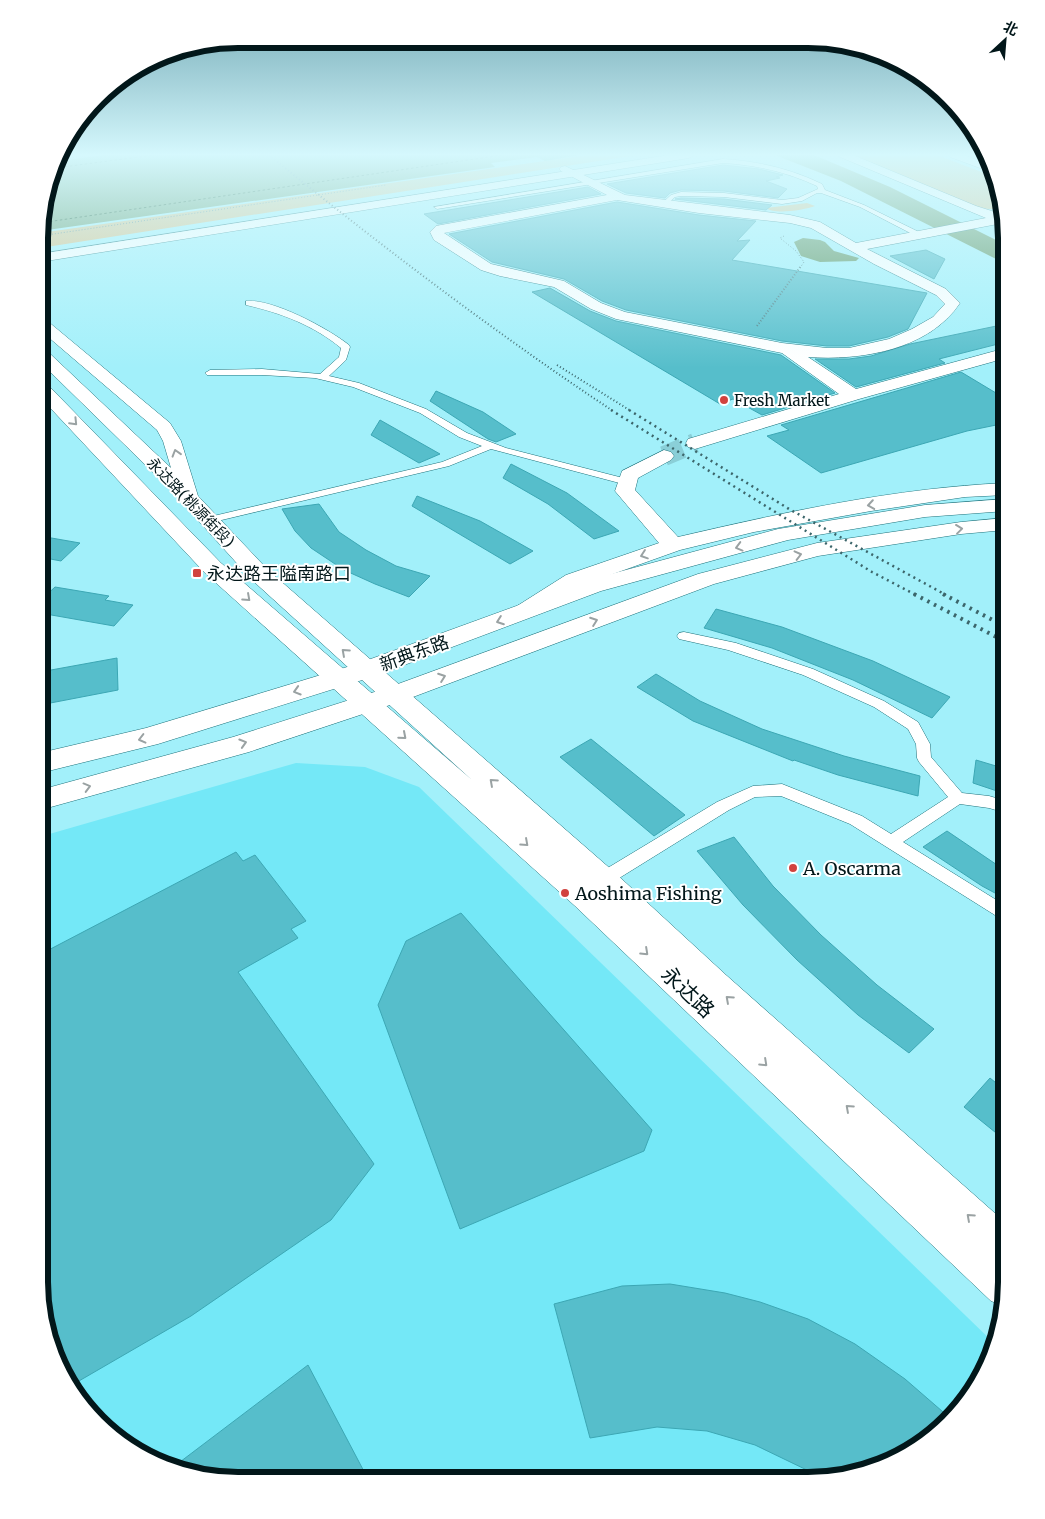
<svg xmlns="http://www.w3.org/2000/svg" width="1045" height="1519" font-family="Merriweather,'Noto Sans SC',serif">
<rect width="100%" height="100%" fill="#a2f0fa"/>
<path fill="#74e8f7" d="M 296,763 L 365,767 L 419,787 L 996,1345 L 973,1392 L 938,1431 L 895,1460 L 808,1480 L 212,1479 L 162,1465 L 117,1439 L 59,1369 L 39,1281 L 39,837 Z"/>
<path fill="#d9bf85" d="M 587,155 L 637,155 L 40,248 L 40,233 Z
M 844,155 L 937,155 L 992,176 L 1000,210 L 978,208 Z
M 807,203 L 815,206 C 804,210 775,215 766,208 Z"/>
<path fill="#609665" d="M 103,155 L 580,155 L 545,161 L 537,157 L 491,163 L 495,167 L 40,231 L 40,211 L 58,161 Z
M 775,155 L 814,155 L 890,187 L 1006,245 L 1006,264 L 841,181 Z
M 803,238 L 820,240 L 825,242 L 834,251 L 859,258 L 856,261 L 820,262 L 801,256 L 794,242 Z"/>
<g fill="none" stroke-linecap="round" stroke-linejoin="round">
<path stroke="#024111" stroke-width="1" stroke-dasharray="2.5 2.5" stroke-linecap="butt" d="M 55,168 L 154,155
M 40,223 L 502,155"/>
</g>
<path fill="#56becb" stroke="#3ca7b4" d="M 723,165 L 759,169 L 783,175 L 776,177 L 780,178 L 766,181 L 787,189 L 778,198 L 724,191 L 681,190 L 670,193 L 665,198 L 626,193 L 607,184 Z
M 588,187 L 601,194 L 438,224 L 424,214 Z
M 681,198 L 724,199 L 772,205 L 766,210 L 675,199 Z
M 617,202 L 699,215 L 756,221 L 737,241 L 750,240 L 732,260 L 927,293 L 908,329 L 888,337 L 849,346 L 827,346 L 782,341 L 626,310 L 602,301 L 564,279 L 492,262 L 449,234 Z
M 926,250 L 945,259 L 934,279 L 890,256 Z
M 550,288 L 590,311 L 616,321 L 781,355 L 835,393 L 762,415 L 733,399 L 720,404 L 532,292 Z
M 1006,324 L 1006,342 L 939,359 L 945,363 L 856,387 L 815,359 L 849,359 L 871,356 L 910,344 Z
M 961,372 L 1006,399 L 1006,423 L 967,431 L 821,473 L 767,436 L 789,430 L 781,425 Z
M 436,391 L 483,412 L 516,434 L 496,442 L 488,439 L 430,401 Z
M 380,420 L 440,454 L 419,463 L 371,435 Z
M 511,464 L 567,493 L 619,531 L 594,539 L 548,504 L 503,478 Z
M 417,496 L 480,521 L 533,551 L 510,564 L 412,506 Z
M 319,504 L 339,532 L 366,550 L 396,566 L 430,576 L 409,597 L 375,584 L 344,570 L 311,548 L 295,531 L 282,509 Z
M 40,536 L 80,543 L 61,561 L 40,557 Z
M 55,587 L 109,596 L 105,600 L 133,605 L 114,626 L 40,613 L 40,601 Z
M 716,609 L 782,627 L 873,661 L 950,697 L 932,718 L 853,680 L 772,648 L 704,628 Z
M 117,658 L 118,690 L 40,705 L 40,672 Z
M 656,674 L 700,701 L 762,729 L 844,756 L 920,776 L 918,796 L 838,775 L 794,760 L 793,761 L 693,721 L 637,687 Z
M 591,739 L 685,815 L 654,836 L 560,757 Z
M 976,760 L 1006,769 L 1006,794 L 973,783 Z
M 947,831 L 1006,871 L 1006,899 L 982,886 L 923,847 Z
M 734,837 L 773,886 L 821,935 L 877,985 L 934,1029 L 909,1053 L 858,1015 L 797,960 L 743,905 L 697,851 Z
M 236,852 L 243,861 L 255,855 L 306,921 L 291,929 L 298,938 L 238,972 L 374,1164 L 331,1220 L 191,1316 L 72,1385 L 59,1369 L 39,1282 L 39,955 Z
M 461,913 L 652,1130 L 644,1151 L 460,1229 L 378,1005 L 406,941 Z
M 990,1078 L 1006,1091 L 1006,1141 L 964,1107 Z
M 670,1284 L 725,1293 L 760,1302 L 808,1319 L 855,1344 L 905,1379 L 950,1418 L 938,1431 L 895,1460 L 818,1478 L 811,1472 L 755,1445 L 707,1431 L 657,1427 L 590,1438 L 554,1304 L 622,1286 Z
M 308,1365 L 368,1479 L 212,1479 L 172,1468 Z"/>
<g fill="none" stroke-linecap="round" stroke-linejoin="round">
<path stroke="#8acfd8" stroke-width="20" stroke-dasharray="20 10" stroke-linecap="butt" d="M 664,456 L 695,443"/>
<defs>
<path id="service" d="M 723,159 C 758,161 791,169 822,184 L 825,190 L 864,205 L 923,234 L 916,236 L 860,207 L 821,193 L 817,193 L 802,201 L 782,204 L 724,197 L 681,196 L 675,197 L 665,206 L 660,205 L 671,195 L 681,192 L 724,193 L 782,200 L 798,198 L 818,189 L 817,186 C 787,172 756,165 723,163 L 437,209 L 434,207 Z
M 246,301 C 272,298 329,329 349,345 L 350,347 L 346,360 L 329,376 L 359,383 L 426,409 L 467,433 L 506,448 L 631,480 L 632,482 L 627,485 L 491,449 L 449,466 L 209,523 L 205,522 L 203,520 L 205,518 L 442,462 L 482,446 L 459,437 L 420,413 L 353,387 L 315,378 L 262,375 L 207,375 L 205,373 L 210,370 L 262,369 L 320,374 L 339,357 L 341,348 C 313,325 281,313 246,305 Z
M 684,632 L 736,643 L 813,669 L 884,701 L 918,722 L 930,744 L 931,757 L 962,793 L 989,796 L 1006,801 L 1006,813 L 989,808 L 960,804 L 903,842 L 1006,906 L 1006,922 L 850,824 L 781,796 L 755,797 L 729,810 L 608,885 L 602,887 L 596,885 L 594,880 L 596,875 L 717,802 L 753,786 L 782,784 L 862,816 L 891,834 L 948,797 L 919,762 L 917,758 L 916,744 L 908,729 L 874,707 L 803,675 L 728,650 L 679,639 L 677,636 L 679,633 Z"/>
<path id="minor" d="M 839,155 L 853,155 L 976,206 L 1001,214 L 1003,223 L 867,249 L 946,289 L 960,303 C 929,350 860,361 808,357 L 856,389 L 1006,348 L 1006,358 L 859,399 L 695,449 L 688,447 L 686,443 L 688,439 L 839,394 L 782,353 L 616,319 L 591,309 L 554,287 L 500,276 L 481,270 L 434,240 L 430,232 L 436,226 L 441,225 L 607,195 L 561,171 L 559,169 L 561,167 L 565,166 L 625,195 L 790,215 L 820,222 L 856,243 L 986,218 L 840,157 ZM 617,200 L 699,213 L 790,223 L 811,228 L 874,264 L 936,295 L 945,304 L 933,317 L 912,329 L 889,339 L 849,348 L 827,348 L 782,343 L 625,312 L 601,303 L 564,281 L 491,264 L 444,233 Z
M 664,450 L 671,452 L 674,456 L 671,460 L 638,478 L 635,490 L 678,537 C 785,512 896,488 1006,483 L 1006,495 L 965,497 L 871,511 L 754,532 L 680,550 L 582,585 L 533,616 L 525,618 L 517,616 L 513,611 L 517,606 L 566,575 L 659,543 L 615,491 L 622,471 Z"/>
<path id="secondary" d="M 949,155 L 964,155 L 989,165 L 991,172 L 950,157 Z
M 1006,499 L 1006,511 L 925,517 L 788,540 L 601,591 L 375,676 L 158,744 L 40,773 L 40,753 L 146,728 L 357,664 L 585,581 L 778,529 L 925,505 Z
M 1006,518 L 1006,530 L 961,534 L 818,556 L 714,584 L 405,700 L 249,752 L 40,810 L 40,790 L 233,737 L 387,688 L 698,574 L 817,543 L 961,522 Z"/>
<path id="primary" d="M 669,155 L 694,155 L 689,158 L 40,262 L 40,254 Z
M 40,317 L 45,319 L 170,423 L 181,441 L 198,496 L 268,570 L 613,871 L 726,975 L 1006,1223 L 1006,1295 L 1004,1306 L 991,1301 L 575,906 L 205,573 L 40,397 L 40,382 L 46,383 L 221,563 L 472,780 L 252,580 L 168,487 L 40,362 L 40,348 L 46,350 L 171,468 L 163,441 L 157,430 L 40,330 Z"/>
</defs>
<use href="#service" stroke="#1f737c" stroke-width="1"/>
<use href="#minor" stroke="#1f737c" stroke-width="1"/>
<use href="#secondary" stroke="#1f737c" stroke-width="1"/>
<use href="#primary" stroke="#1f737c" stroke-width="1"/>
<path stroke="#4f7f85" stroke-width="1" stroke-dasharray="1 2" stroke-linecap="butt" d="M 58,160 L 92,155
M 40,236 L 386,185
M 784,236 L 780,238 L 796,251 L 804,262 L 800,268"/>
<path stroke="#4f7f85" stroke-width="2" stroke-dasharray="1 2" stroke-linecap="butt" d="M 757,326 L 801,266"/>
<use href="#service" fill="#fff" fill-rule="evenodd"/>
<use href="#minor" fill="#fff" fill-rule="evenodd"/>
<use href="#secondary" fill="#fff" fill-rule="evenodd"/>
<use href="#primary" fill="#fff" fill-rule="evenodd"/>
<path stroke="#3c666b" stroke-width="2" stroke-dasharray="1 2.5" stroke-linecap="butt" d="M 269,155 C 380,245 494,332 613,411
M 557,365 L 631,411"/>
<path stroke="#3c666b" stroke-width="2.5" stroke-dasharray="2 4" stroke-linecap="butt" d="M 611,410 L 872,572 L 916,595
M 629,410 L 789,509 L 946,595"/>
<path stroke="#3c666b" stroke-width="4" stroke-dasharray="2.5 5" stroke-linecap="butt" d="M 914,594 L 1006,642
M 943,594 L 1006,627"/>
</g>
<defs><path id="oneway-chevron" d="M-2-3.5L2.5 0L-2 3.5" fill="none" stroke-width="1.6" stroke-linecap="round" stroke-linejoin="round" transform="scale(1.25)"/></defs>
<g stroke="#9aa2a3">
<use href="#oneway-chevron" transform="translate(74 422) rotate(46)"/>
<use href="#oneway-chevron" transform="translate(176 453) rotate(-107)"/>
<use href="#oneway-chevron" transform="translate(871 505) rotate(171)"/>
<use href="#oneway-chevron" transform="translate(959 529) rotate(-7)"/>
<use href="#oneway-chevron" transform="translate(739 547) rotate(165)"/>
<use href="#oneway-chevron" transform="translate(644 555) rotate(161)"/>
<use href="#oneway-chevron" transform="translate(798 555) rotate(-14)"/>
<use href="#oneway-chevron" transform="translate(247 598) rotate(42)"/>
<use href="#oneway-chevron" transform="translate(500 621) rotate(160)"/>
<use href="#oneway-chevron" transform="translate(594 621) rotate(-20)"/>
<use href="#oneway-chevron" transform="translate(345 652) rotate(-138)"/>
<use href="#oneway-chevron" transform="translate(442 677) rotate(-20)"/>
<use href="#oneway-chevron" transform="translate(297 691) rotate(163)"/>
<use href="#oneway-chevron" transform="translate(403 736) rotate(41)"/>
<use href="#oneway-chevron" transform="translate(142 739) rotate(166)"/>
<use href="#oneway-chevron" transform="translate(243 743) rotate(-17)"/>
<use href="#oneway-chevron" transform="translate(493 782) rotate(-138)"/>
<use href="#oneway-chevron" transform="translate(87 787) rotate(-15)"/>
<use href="#oneway-chevron" transform="translate(525 843) rotate(42)"/>
<use href="#oneway-chevron" transform="translate(645 952) rotate(43)"/>
<use href="#oneway-chevron" transform="translate(729 999) rotate(-138)"/>
<use href="#oneway-chevron" transform="translate(764 1063) rotate(43)"/>
<use href="#oneway-chevron" transform="translate(849 1108) rotate(-138)"/>
<use href="#oneway-chevron" transform="translate(970 1217) rotate(-138)"/>
</g>
<linearGradient id="sky" x2="0" y2="1"><stop stop-color="#71a8b4"/><stop offset="0.42" stop-color="#d5f8fd"/><stop offset="1" stop-color="#d5f8fd" stop-opacity="0"/></linearGradient>
<rect width="1045" height="368" fill="url(#sky)"/>
<g fill="#d1423e" stroke="#fff" stroke-width="2">
<circle cx="724" cy="400" r="5"/>
<rect x="192" y="568" width="10" height="10" rx="2.5"/>
<circle cx="793" cy="868" r="5"/>
<circle cx="565" cy="893" r="5"/>
</g>
<g text-anchor="middle" dominant-baseline="central" stroke-width="4" stroke-linejoin="round" paint-order="stroke">
<g font-size="15" fill="#02171a" stroke="#fff" text-anchor="start">
<text x="734" y="400">Fresh Market</text>
</g>
<g font-size="15" fill="#02171a" stroke="#fff">
<text transform="translate(191 502) rotate(46)">永达路(桃源街段)</text>
</g>
<g font-size="18" fill="#02171a" stroke="#fff" text-anchor="start">
<text x="207" y="573">永达路王隘南路口</text>
<text x="803" y="868">A. Oscarma</text>
<text x="575" y="893">Aoshima Fishing</text>
</g>
<g font-size="18" fill="#02171a" stroke="#fff">
<text transform="translate(414 653) rotate(-20)">新典东路</text>
</g>
<g font-size="21" fill="#02171a" stroke="#fff">
<text transform="translate(688 992) rotate(43)">永达路</text>
</g>
</g>
<path d="M0 0H1045V1519H0ZM238 48H808A190 190 0 0 1 998 238V1282A190 190 0 0 1 808 1472H238A190 190 0 0 1 48 1282V238A190 190 0 0 1 238 48Z" fill="#fff" fill-rule="evenodd"/>
<path fill="none" stroke="#02171a" stroke-width="6" d="M238 48H808A190 190 0 0 1 998 238V1282A190 190 0 0 1 808 1472H238A190 190 0 0 1 48 1282V238A190 190 0 0 1 238 48Z"/>
<g transform="translate(1005 40) rotate(26)" stroke="#ffffff" stroke-width="4" paint-order="stroke">
<path d="M0-4L9 19L0 12L-9 19Z" fill="#02171a"/>
<text y="-8" font-size="14" font-weight="bold" text-anchor="middle" fill="#02171a">北</text>
</g>
</svg>
